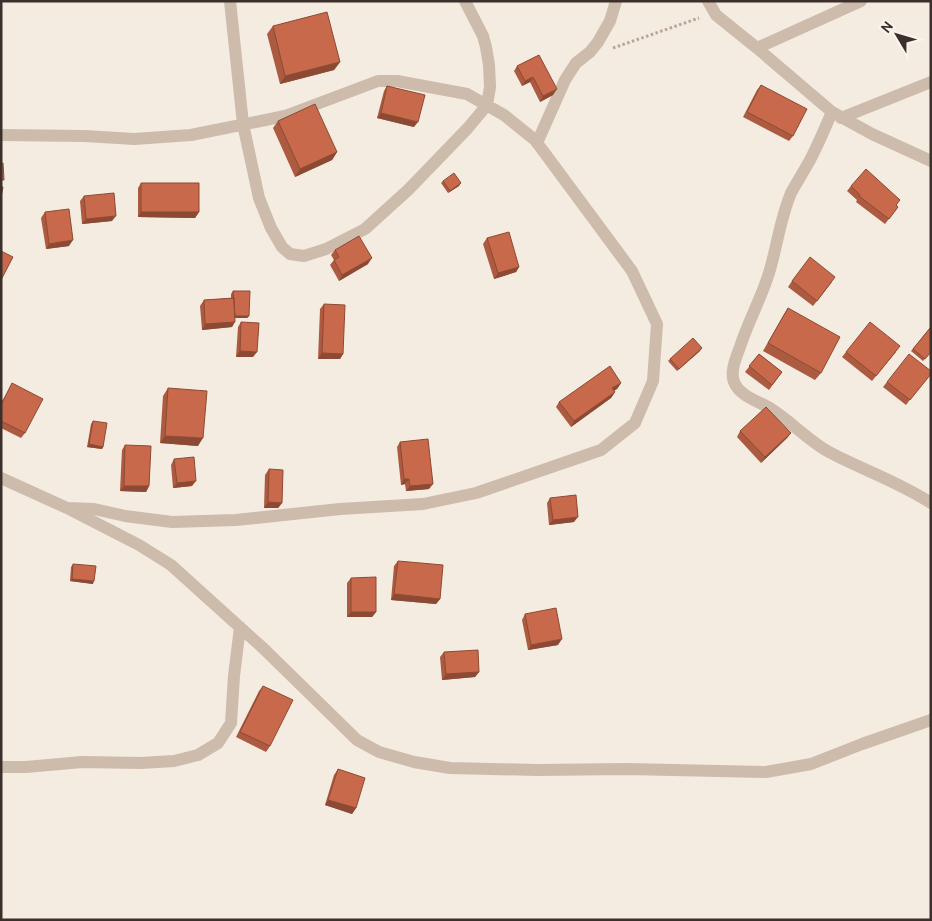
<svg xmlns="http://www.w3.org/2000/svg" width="932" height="921" font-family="Cabin,sans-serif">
<rect width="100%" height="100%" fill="#f4ebe1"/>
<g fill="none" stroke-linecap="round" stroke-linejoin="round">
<path stroke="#b9a596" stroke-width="3" stroke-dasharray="2.5 2.5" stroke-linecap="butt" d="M 613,48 L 699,18"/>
<path stroke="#cdbbac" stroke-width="12" d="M 230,1 L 243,124 L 259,198 L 271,228 L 282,247 L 290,254 L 304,256 L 326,249 L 365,229 L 408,190 L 467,129 L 487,105 L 490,87 L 489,65 L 486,47 L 483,36 L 465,1
M 708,1 L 716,15 L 757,48 L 832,112 L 872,134 L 931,161
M 757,48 L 861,1
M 832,112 C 825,128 818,145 810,160 C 804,171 797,182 791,193 C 780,219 777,247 769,273 C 761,299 748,322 740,347 C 736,358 729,373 735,384 C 741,396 757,401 768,407 C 790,420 807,440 829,452 C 863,470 899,482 931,503
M 841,118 L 931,82
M 1,135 L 85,136 L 134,139 L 191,135 L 285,116 L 378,81 L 397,81 L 467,94 L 504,115 L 535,140 L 632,271 L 657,324 L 653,381 L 635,423 L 601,450 L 476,493 L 423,504 L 340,509 L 236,520 L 172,522 L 125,516 L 94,509 L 67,508
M 537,143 L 565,80 L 576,63 L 590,52 L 598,42 L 610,21 L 616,1
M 1,478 L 67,508 L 139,545 L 171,565 L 264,649 L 357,740 L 379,752 L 414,762 L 450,768 L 537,770 L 627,769 L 766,772 L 811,764 L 862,744 L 931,720
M 1,767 L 26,767 L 82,762 L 141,763 L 174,761 L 198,755 L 218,743 L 231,723 L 234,676 L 240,627"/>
</g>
<path fill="#ac5a40" d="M 273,26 L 340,62 L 334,70 L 280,84 L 267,34 Z
M 539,55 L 553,95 L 540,102 L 530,82 L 522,86 L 514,71 L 517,66 Z
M 761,85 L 793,136 L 789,141 L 743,117 L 757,90 Z
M 387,86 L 414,127 L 377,118 L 384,91 Z
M 278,121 L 337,152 L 332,160 L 295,177 L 273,128 Z
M 443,181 L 459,186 L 448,193 L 441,183 Z
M 141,183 L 199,212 L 195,218 L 138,217 L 138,188 Z
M 851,186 L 897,205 L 898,207 L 885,224 L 856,202 L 857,200 L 847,191 Z
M 84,196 L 112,221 L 82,224 L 80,201 Z
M 45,212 L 69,246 L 46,249 L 41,218 Z
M 487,238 L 519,267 L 516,272 L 494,279 L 483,244 Z
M 335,250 L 368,264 L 339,281 L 330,265 L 334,260 L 331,255 Z
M 792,281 L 832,282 L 813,306 L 788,287 Z
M 233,291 L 249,316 L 247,318 L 235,318 L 232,327 L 202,330 L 200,306 L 204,300 L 231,298 L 231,294 Z
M 324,304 L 343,354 L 340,359 L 318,359 L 320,309 Z
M 788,308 L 821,373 L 815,380 L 763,351 L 783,316 Z
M 241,322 L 253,357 L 236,357 L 238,327 Z
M 930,328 L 931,352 L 923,361 L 911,351 Z
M 700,351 L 677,371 L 668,361 L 670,359 Z
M 846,352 L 896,352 L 872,381 L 842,357 Z
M 759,354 L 782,372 L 769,390 L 745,372 Z
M 931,371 L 906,405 L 883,387 L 887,382 Z
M 12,383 L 25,433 L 21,438 L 1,428 L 1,403 L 9,389 Z
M 621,383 L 617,389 L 614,390 L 615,392 L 611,398 L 571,427 L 556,407 L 559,402 Z
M 168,388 L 198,446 L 160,443 L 163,396 Z
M 93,421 L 103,447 L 102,449 L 87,447 L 91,424 Z
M 740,431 L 791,433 L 787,438 L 761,463 L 737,437 Z
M 400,442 L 429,489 L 406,491 L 405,484 L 401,485 L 397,447 Z
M 125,445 L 149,486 L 146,492 L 120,491 L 122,450 Z
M 174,459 L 192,486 L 173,488 L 171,465 Z
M 269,469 L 282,503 L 278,508 L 264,508 L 265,475 Z
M 550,498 L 574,522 L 549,525 L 547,503 Z
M 398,561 L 440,599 L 436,604 L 391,600 L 394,566 Z
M 73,564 L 93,584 L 70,581 L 71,567 Z
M 351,578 L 376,612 L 372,617 L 347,617 L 347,583 Z
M 525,614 L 558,645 L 528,650 L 522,620 Z
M 444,652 L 479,672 L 475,677 L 442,680 L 440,657 Z
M 263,686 L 270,746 L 266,752 L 236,737 L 259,691 Z
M 338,769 L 356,808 L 352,814 L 325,805 L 334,775 Z"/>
<path fill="#8c4a34" d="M 340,62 L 334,70 L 280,84 L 285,76 Z
M 533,77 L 530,82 L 522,86 L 525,81 Z
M 557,89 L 553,95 L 540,102 L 543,96 Z
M 381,113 L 418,122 L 414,127 L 377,118 Z
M 337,152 L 332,160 L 295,177 L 300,169 Z
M 461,183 L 459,186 L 448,193 L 450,191 Z
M 141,212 L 199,212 L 195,218 L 138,217 Z
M 116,216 L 112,221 L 82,224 L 86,219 Z
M 73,240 L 69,246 L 46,249 L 49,244 Z
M 372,258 L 368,264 L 339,281 L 342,275 Z
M 519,267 L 516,272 L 494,279 L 498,273 Z
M 233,316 L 249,316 L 247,318 L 231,318 Z
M 235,322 L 232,327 L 202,330 L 205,324 Z
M 702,348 L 700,351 L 677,371 L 679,369 Z
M 240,351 L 257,352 L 253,357 L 236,357 Z
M 322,353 L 343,354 L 340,359 L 318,359 Z
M 621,383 L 617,389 L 609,394 L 612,388 Z
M 615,392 L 611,398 L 571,427 L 574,421 Z
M 791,433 L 787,438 L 761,463 L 765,457 Z
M 165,436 L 203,438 L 198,446 L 160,443 Z
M 89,444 L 103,447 L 102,449 L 87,447 Z
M 404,479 L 409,479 L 405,484 L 401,485 Z
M 196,481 L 192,486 L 173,488 L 177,483 Z
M 433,484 L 429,489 L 406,491 L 410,486 Z
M 124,486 L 149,486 L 146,492 L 120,491 Z
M 268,502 L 282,503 L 278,508 L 264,508 Z
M 578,517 L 574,522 L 549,525 L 553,520 Z
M 72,579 L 94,581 L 93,584 L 70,581 Z
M 394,594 L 440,599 L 436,604 L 391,600 Z
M 351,612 L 376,612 L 372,617 L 347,617 Z
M 562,639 L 558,645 L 528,650 L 531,645 Z
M 479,672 L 475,677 L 442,680 L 446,674 Z
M 328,800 L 356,808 L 352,814 L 325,805 Z"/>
<path fill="#c8694b" stroke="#8c4a34" d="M 327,12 L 340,62 L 285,76 L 273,26 Z
M 539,55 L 557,89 L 543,96 L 533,77 L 525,81 L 517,66 Z
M 761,85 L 807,109 L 793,136 L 747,112 Z
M 387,86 L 425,95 L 418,122 L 381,113 Z
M 315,104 L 337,152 L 300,169 L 278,121 Z
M 1,163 L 3,163 L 4,180 L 1,180 Z
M 866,169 L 900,200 L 896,205 L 898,207 L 889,219 L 859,196 L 860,195 L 851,186 Z
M 454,173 L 461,183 L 450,191 L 443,181 Z
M 141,183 L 199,183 L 199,212 L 141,212 Z
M 1,187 L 3,187 L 1,197 Z
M 114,193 L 116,216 L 86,219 L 84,196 Z
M 69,209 L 73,240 L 49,244 L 45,212 Z
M 509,232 L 519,267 L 498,273 L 487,238 Z
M 359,236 L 372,258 L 342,275 L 334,260 L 339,257 L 335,250 Z
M 1,251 L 13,257 L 1,280 Z
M 810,257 L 835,277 L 817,301 L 792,281 Z
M 233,291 L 250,291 L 249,316 L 235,316 Z
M 234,298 L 235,322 L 205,324 L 204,300 Z
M 324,304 L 345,305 L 343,354 L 322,353 Z
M 788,308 L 840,337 L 821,373 L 768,343 Z
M 241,322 L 259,323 L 257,352 L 240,351 Z
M 870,322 L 900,346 L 876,376 L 846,352 Z
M 930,328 L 931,329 L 931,352 L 925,359 L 913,349 Z
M 693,338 L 702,348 L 679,369 L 670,359 Z
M 759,354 L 782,372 L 772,385 L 749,366 Z
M 909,354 L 931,371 L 931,374 L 910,400 L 887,382 Z
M 610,366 L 621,383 L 612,388 L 615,392 L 574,421 L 559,402 Z
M 12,383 L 43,399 L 25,433 L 1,421 L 1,405 Z
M 168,388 L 207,391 L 203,438 L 165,436 Z
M 766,407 L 791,433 L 765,457 L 740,431 Z
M 93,421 L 107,423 L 103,447 L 89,444 Z
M 428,439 L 433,484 L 410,486 L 409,479 L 404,479 L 400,442 Z
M 125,445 L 151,446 L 149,486 L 124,486 Z
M 194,457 L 196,481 L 177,483 L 174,459 Z
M 269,469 L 283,470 L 282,503 L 268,502 Z
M 576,495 L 578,517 L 553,520 L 550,498 Z
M 398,561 L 443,565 L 440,599 L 394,594 Z
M 73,564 L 96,566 L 94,581 L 72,579 Z
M 376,577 L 376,612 L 351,612 L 351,578 Z
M 556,608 L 562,639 L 531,645 L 525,614 Z
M 478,650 L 479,672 L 446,674 L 444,652 Z
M 263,686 L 293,700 L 270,746 L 240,732 Z
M 338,769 L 365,778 L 356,808 L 328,800 Z"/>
<rect width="932" height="921" fill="none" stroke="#3b302b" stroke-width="5"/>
<g transform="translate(897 35) rotate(308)" stroke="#fbf5ee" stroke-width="4" paint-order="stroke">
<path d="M0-4L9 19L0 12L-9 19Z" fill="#3b302b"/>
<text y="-8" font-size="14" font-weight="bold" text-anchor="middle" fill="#3b302b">N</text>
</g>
</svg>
